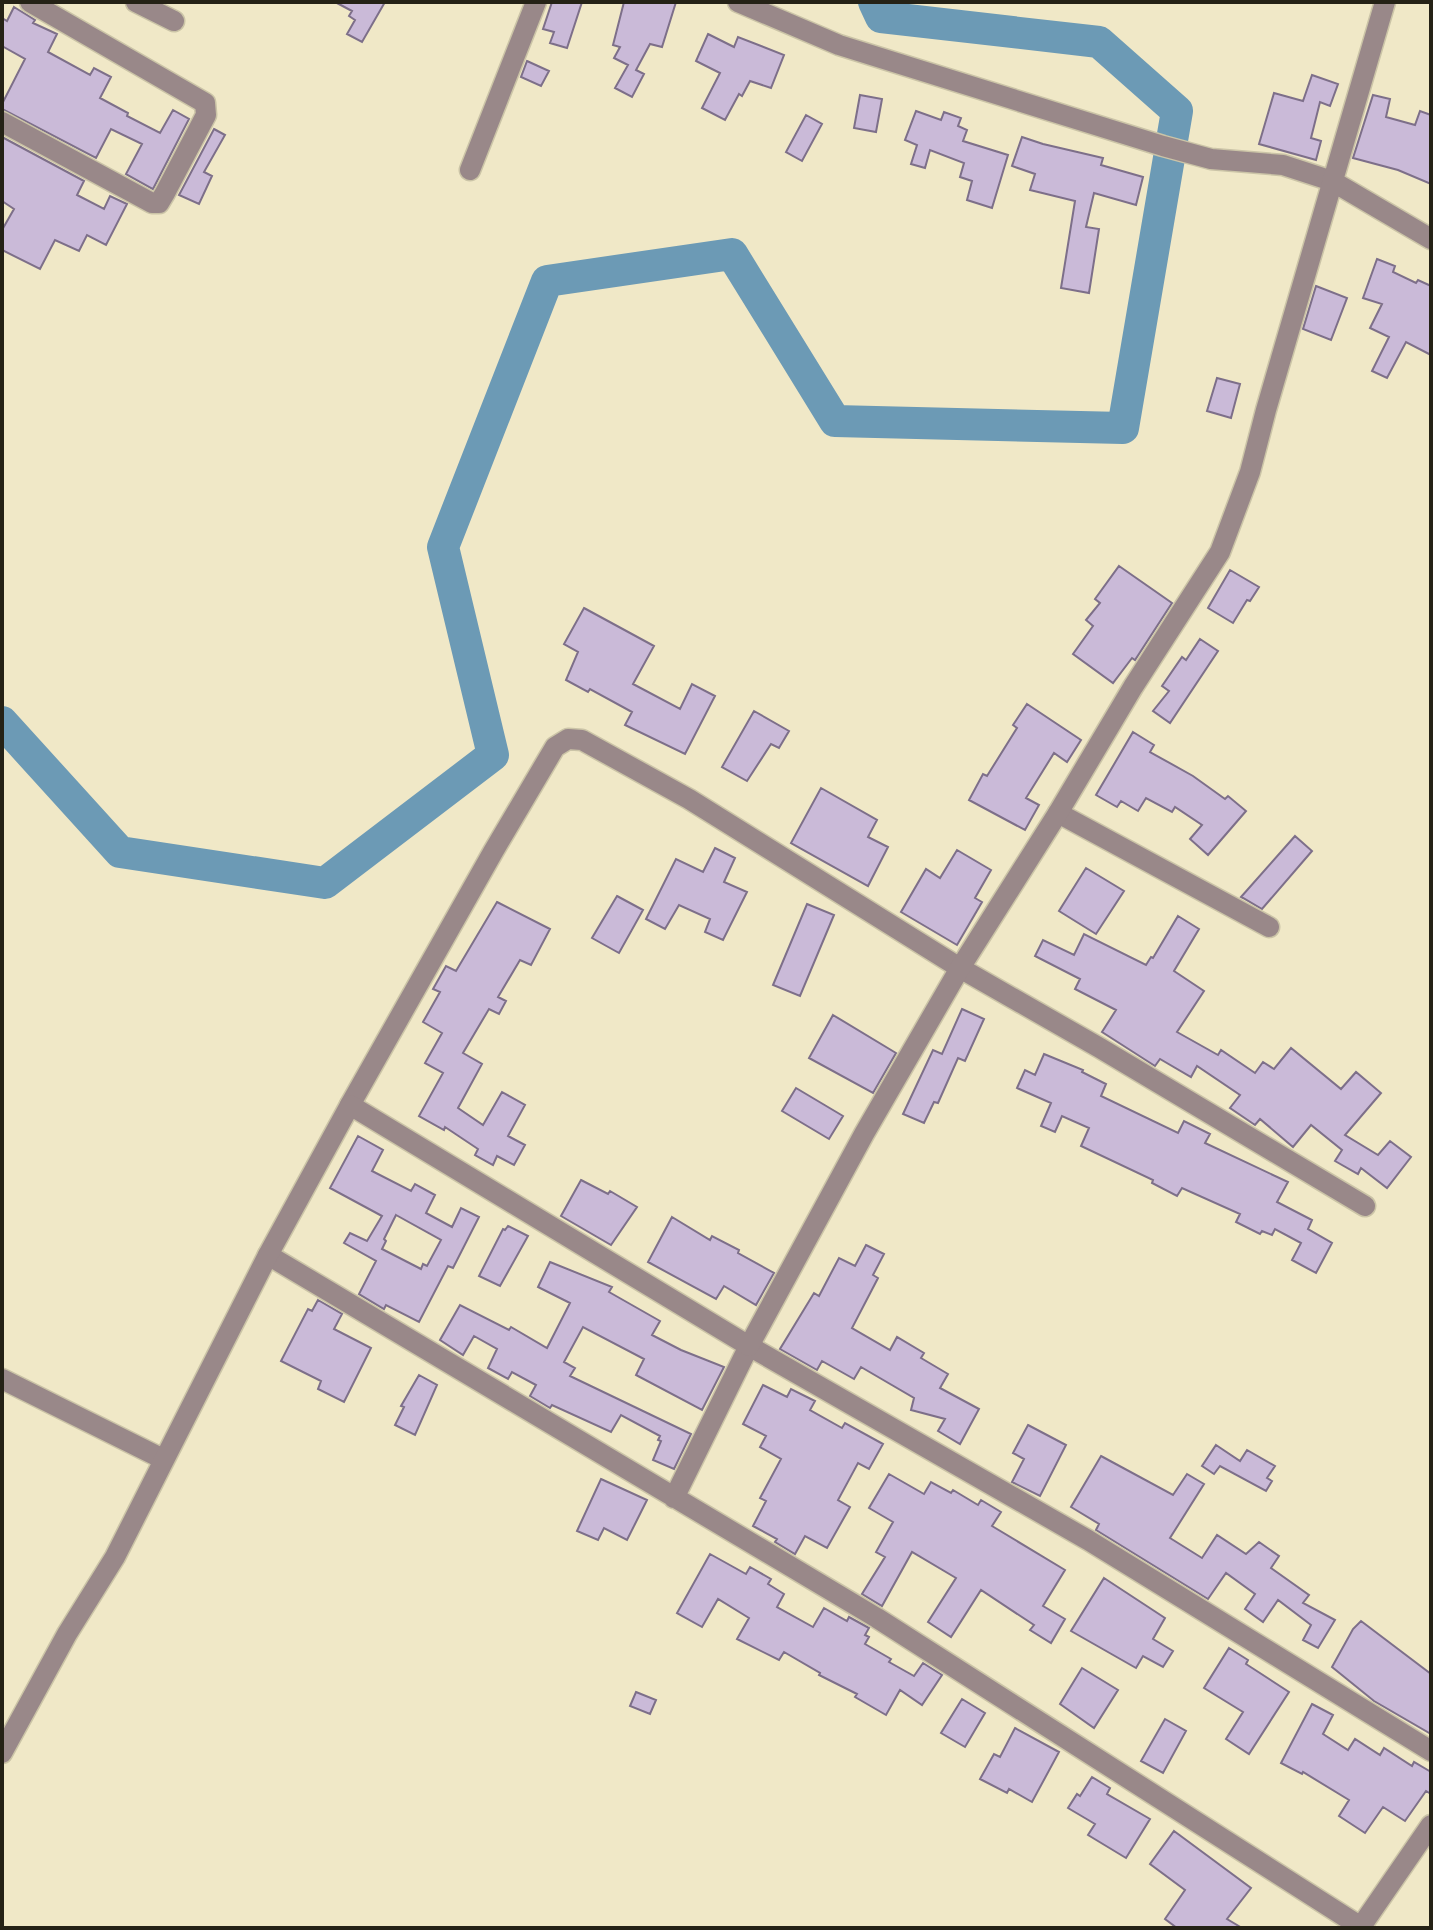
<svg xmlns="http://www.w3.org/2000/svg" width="1433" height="1930" font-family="'Roboto Condensed',sans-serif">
<rect width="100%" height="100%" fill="#f0e8c7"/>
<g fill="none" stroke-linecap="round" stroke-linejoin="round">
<path stroke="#6c9ab5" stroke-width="32" d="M 2,722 L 120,852 L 325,883 L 493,755 L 443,547 L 547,281 L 732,254 L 835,421 L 1123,428 L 1177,111 L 1099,42 L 881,17 L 874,2"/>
</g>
<path fill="#cabad8" stroke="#7d6f89" stroke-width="2" fill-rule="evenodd" d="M 335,2 L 385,2 L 362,42 L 347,34 L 355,20 L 349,16 L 352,11 Z
M 552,2 L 582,2 L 567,48 L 550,43 L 554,32 L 543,29 Z
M 624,2 L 676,2 L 662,47 L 650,44 L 636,70 L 644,74 L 632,97 L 615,88 L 628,65 L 614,58 L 620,47 L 613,45 Z
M 14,7 L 35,20 L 33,23 L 57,34 L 48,52 L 90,75 L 94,68 L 111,77 L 100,98 L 128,113 L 127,116 L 160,133 L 173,110 L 189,119 L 153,189 L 126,174 L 142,144 L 111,129 L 96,158 L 2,109 L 2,104 L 25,59 L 2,46 L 2,18 L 7,21 Z
M 708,34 L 734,47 L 738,37 L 784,55 L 771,88 L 750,81 L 742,96 L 739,94 L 725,120 L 702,108 L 720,73 L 696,61 Z
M 527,61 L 549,71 L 541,86 L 521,77 Z
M 1312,75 L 1338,84 L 1330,106 L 1320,102 L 1311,138 L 1321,141 L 1316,160 L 1259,144 L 1274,93 L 1303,101 Z
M 860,95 L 882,99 L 876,132 L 854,128 Z
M 1373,95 L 1390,99 L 1386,117 L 1415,125 L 1420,111 L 1431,115 L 1431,184 L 1398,170 L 1353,158 Z
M 916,111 L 941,120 L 944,112 L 961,118 L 958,126 L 967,130 L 963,141 L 1008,155 L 992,208 L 967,200 L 972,181 L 960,177 L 964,163 L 930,150 L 925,168 L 911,164 L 917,145 L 905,140 Z
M 806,115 L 822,124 L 802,161 L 786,152 Z
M 214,129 L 225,135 L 204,172 L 212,176 L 199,204 L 179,195 Z
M 2,137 L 84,181 L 77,195 L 104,209 L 110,196 L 127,204 L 106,245 L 87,235 L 79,251 L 55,240 L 40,269 L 2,250 L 2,230 L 14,209 L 2,201 Z
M 1022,137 L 1043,144 L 1103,158 L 1101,165 L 1143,177 L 1136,205 L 1094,193 L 1086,227 L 1099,229 L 1089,293 L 1061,288 L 1075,201 L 1030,190 L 1035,174 L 1012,166 Z
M 1377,259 L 1395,266 L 1393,272 L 1416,283 L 1418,280 L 1431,286 L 1431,355 L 1406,342 L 1387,378 L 1372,371 L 1389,337 L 1370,328 L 1382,304 L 1363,298 Z
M 1316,286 L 1347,298 L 1331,340 L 1303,329 Z
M 1217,378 L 1240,384 L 1231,418 L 1207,411 Z
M 1119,566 L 1172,603 L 1135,660 L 1132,658 L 1113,683 L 1073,654 L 1093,626 L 1086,620 L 1100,603 L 1095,599 Z
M 1230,570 L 1259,587 L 1250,601 L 1247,600 L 1233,623 L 1208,608 Z
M 584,608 L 654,646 L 633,684 L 680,709 L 692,684 L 715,696 L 685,754 L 625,725 L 632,712 L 590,689 L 588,692 L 566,680 L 578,652 L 564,644 Z
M 1200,639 L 1218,651 L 1170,723 L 1153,711 L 1169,691 L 1162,686 L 1182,657 L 1186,660 Z
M 1027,704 L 1081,740 L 1067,762 L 1054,753 L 1026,798 L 1039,805 L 1025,830 L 969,800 L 983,774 L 987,776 L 1017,728 L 1013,725 Z
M 754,711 L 789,731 L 779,748 L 771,744 L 747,781 L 722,767 Z
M 1133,732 L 1154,745 L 1150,752 L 1193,776 L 1225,799 L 1228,796 L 1246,811 L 1208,855 L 1190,839 L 1202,825 L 1175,807 L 1172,812 L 1146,798 L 1138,811 L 1121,801 L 1117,807 L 1096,795 Z
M 821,788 L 877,820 L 868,837 L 888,847 L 868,886 L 791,843 Z
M 1295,836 L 1312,851 L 1262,909 L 1243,898 L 1241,897 Z
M 715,848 L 735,858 L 724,882 L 747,892 L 723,940 L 705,932 L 710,919 L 679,905 L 665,929 L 646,919 L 676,859 L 703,872 Z
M 957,850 L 991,870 L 975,898 L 982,902 L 957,945 L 901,912 L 926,869 L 940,878 Z
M 1086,868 L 1124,891 L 1096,934 L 1059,911 Z
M 617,896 L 643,910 L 619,953 L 592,938 Z
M 497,902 L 550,929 L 531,965 L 520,960 L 498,997 L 506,1001 L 499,1014 L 489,1009 L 463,1053 L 482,1064 L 458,1108 L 483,1125 L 502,1092 L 525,1105 L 508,1136 L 525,1145 L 514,1165 L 497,1156 L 493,1165 L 475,1155 L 478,1149 L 445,1127 L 444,1130 L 419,1116 L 443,1073 L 425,1063 L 442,1033 L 423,1022 L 440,992 L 433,989 L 446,966 L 456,971 Z
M 807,904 L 834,915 L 800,996 L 773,985 Z
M 1178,916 L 1199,929 L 1174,971 L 1204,991 L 1177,1032 L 1218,1055 L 1221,1050 L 1255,1073 L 1263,1062 L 1274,1069 L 1291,1048 L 1341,1089 L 1356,1072 L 1381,1093 L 1345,1135 L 1378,1155 L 1390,1141 L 1411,1157 L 1387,1188 L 1361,1168 L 1358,1174 L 1335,1161 L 1342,1150 L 1311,1125 L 1293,1147 L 1260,1119 L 1255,1125 L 1230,1108 L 1240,1095 L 1197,1066 L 1191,1077 L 1160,1059 L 1155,1066 L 1102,1032 L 1116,1010 L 1075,989 L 1080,979 L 1035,956 L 1043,940 L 1074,955 L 1084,934 L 1146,965 L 1151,957 L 1153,958 Z
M 962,1009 L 984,1019 L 965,1061 L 958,1058 L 938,1103 L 934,1102 L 924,1123 L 903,1114 L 933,1050 L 942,1054 Z
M 833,1015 L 896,1053 L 873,1093 L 809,1058 Z
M 1044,1054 L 1083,1070 L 1082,1072 L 1106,1084 L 1101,1096 L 1178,1133 L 1184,1121 L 1210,1134 L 1205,1143 L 1288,1182 L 1277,1202 L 1312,1220 L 1308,1229 L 1332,1243 L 1316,1273 L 1292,1260 L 1301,1243 L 1275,1229 L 1272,1235 L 1262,1231 L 1260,1234 L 1236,1222 L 1240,1214 L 1182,1188 L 1177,1196 L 1152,1183 L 1153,1180 L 1081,1146 L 1089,1128 L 1062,1116 L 1055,1132 L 1041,1126 L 1051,1103 L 1017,1088 L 1025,1070 L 1035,1075 Z
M 796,1088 L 843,1116 L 829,1139 L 782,1111 Z
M 358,1136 L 383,1150 L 372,1171 L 411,1191 L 415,1184 L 435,1195 L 426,1213 L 452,1227 L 461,1208 L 479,1217 L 453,1268 L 448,1266 L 419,1322 L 386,1305 L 384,1309 L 359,1294 L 376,1261 L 344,1243 L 350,1233 L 367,1241 L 382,1216 L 330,1188 ZM 396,1215 L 441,1240 L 427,1266 L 423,1264 L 421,1269 L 382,1249 L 386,1241 L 384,1239 Z
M 581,1180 L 608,1194 L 610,1191 L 637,1207 L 611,1245 L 561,1216 Z
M 672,1217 L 710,1240 L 712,1236 L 739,1250 L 738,1253 L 774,1273 L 756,1305 L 724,1286 L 716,1299 L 648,1262 Z
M 508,1226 L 528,1236 L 500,1286 L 479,1276 L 503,1229 L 505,1230 Z
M 866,1245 L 884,1254 L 873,1275 L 878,1278 L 852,1328 L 890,1350 L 897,1337 L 924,1353 L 921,1358 L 948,1374 L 940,1388 L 979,1409 L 960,1444 L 938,1431 L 945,1419 L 911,1410 L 914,1398 L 861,1367 L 854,1379 L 822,1361 L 817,1370 L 780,1349 L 814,1293 L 819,1296 L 839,1258 L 855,1266 Z
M 550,1262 L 612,1287 L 609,1292 L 660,1321 L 652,1335 L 681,1350 L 724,1367 L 702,1410 L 636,1375 L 644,1359 L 583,1327 L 564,1362 L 575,1368 L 570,1376 L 691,1434 L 674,1469 L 653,1460 L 661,1441 L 658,1440 L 660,1436 L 621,1415 L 611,1432 L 552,1405 L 550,1408 L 530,1396 L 536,1385 L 512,1372 L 508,1379 L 488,1368 L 497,1349 L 474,1336 L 463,1355 L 440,1340 L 460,1305 L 509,1330 L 511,1327 L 547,1348 L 570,1303 L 538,1287 Z
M 318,1300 L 342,1314 L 334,1329 L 371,1348 L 344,1402 L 318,1389 L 321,1381 L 281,1361 L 308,1309 L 312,1311 Z
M 419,1375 L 437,1385 L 415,1435 L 395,1425 L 404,1407 L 401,1406 Z
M 763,1385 L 787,1397 L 791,1389 L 815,1401 L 810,1410 L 842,1428 L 845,1423 L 883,1444 L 869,1469 L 858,1463 L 838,1500 L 850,1507 L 827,1548 L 805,1536 L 795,1554 L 775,1542 L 777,1539 L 753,1526 L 766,1501 L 760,1498 L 781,1459 L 760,1447 L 766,1436 L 743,1424 Z
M 1028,1425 L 1066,1445 L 1040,1496 L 1012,1482 L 1024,1459 L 1013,1453 Z
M 1216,1445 L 1240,1461 L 1247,1450 L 1275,1466 L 1267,1478 L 1272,1481 L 1266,1491 L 1220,1466 L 1214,1474 L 1202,1466 Z
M 1101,1456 L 1173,1495 L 1187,1474 L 1204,1484 L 1170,1538 L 1202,1558 L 1217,1535 L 1246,1554 L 1259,1542 L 1279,1556 L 1271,1568 L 1309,1595 L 1303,1603 L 1335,1620 L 1318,1648 L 1303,1640 L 1311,1625 L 1278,1600 L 1263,1622 L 1245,1609 L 1255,1594 L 1226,1573 L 1208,1599 L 1096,1530 L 1099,1524 L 1071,1507 Z
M 889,1474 L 924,1494 L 931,1482 L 951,1493 L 953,1490 L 978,1505 L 981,1500 L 1001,1512 L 992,1526 L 1065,1570 L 1043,1606 L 1065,1619 L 1051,1643 L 1030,1630 L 1034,1625 L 981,1590 L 951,1637 L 928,1622 L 956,1578 L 912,1552 L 882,1606 L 862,1594 L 885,1557 L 876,1552 L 893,1522 L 869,1508 Z
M 601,1479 L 647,1500 L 627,1540 L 604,1528 L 598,1540 L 577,1531 Z
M 710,1554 L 746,1574 L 750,1567 L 771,1579 L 768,1584 L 784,1594 L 777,1607 L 813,1627 L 824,1608 L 847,1621 L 849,1617 L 869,1628 L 865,1635 L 869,1637 L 865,1644 L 891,1659 L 889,1662 L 914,1676 L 923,1663 L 942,1675 L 922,1705 L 900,1690 L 886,1715 L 855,1697 L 857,1694 L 819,1675 L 820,1673 L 784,1652 L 779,1660 L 737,1639 L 749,1618 L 718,1599 L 702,1627 L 677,1613 Z
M 1104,1578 L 1165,1618 L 1153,1639 L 1173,1651 L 1163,1667 L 1143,1656 L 1136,1668 L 1071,1631 Z
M 1361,1621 L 1431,1674 L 1431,1734 L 1374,1701 L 1332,1667 L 1353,1629 Z
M 1229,1648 L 1248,1660 L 1246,1664 L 1289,1692 L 1249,1754 L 1226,1739 L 1243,1712 L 1204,1688 Z
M 1082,1668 L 1118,1690 L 1094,1728 L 1060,1704 Z
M 636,1692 L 656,1700 L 650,1714 L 630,1706 Z
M 962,1699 L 985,1713 L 965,1747 L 941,1733 Z
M 1312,1704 L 1333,1715 L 1323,1734 L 1348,1750 L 1355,1739 L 1380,1755 L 1384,1748 L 1412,1766 L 1414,1762 L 1431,1772 L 1431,1794 L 1426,1791 L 1405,1821 L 1383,1807 L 1365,1833 L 1339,1816 L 1349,1800 L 1303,1772 L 1302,1774 L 1281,1763 Z
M 1165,1719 L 1186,1731 L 1163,1773 L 1141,1761 Z
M 1015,1728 L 1059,1752 L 1032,1802 L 1009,1789 L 1007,1793 L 980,1779 L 994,1754 L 1000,1757 Z
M 1092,1777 L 1110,1788 L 1107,1794 L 1150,1819 L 1126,1858 L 1088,1835 L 1095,1824 L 1068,1808 L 1077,1794 L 1080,1796 Z
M 1174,1831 L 1251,1888 L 1227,1919 L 1242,1928 L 1177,1928 L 1165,1919 L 1185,1890 L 1150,1864 Z"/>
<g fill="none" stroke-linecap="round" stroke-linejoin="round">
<defs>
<path id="minor" d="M 136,2 L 174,21
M 738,2 L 839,45 L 1163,146 L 1211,159 L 1283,165 L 1332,181
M 2,122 L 152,203 L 159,203 L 165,193 L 206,115 L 205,103 L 30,2
M 470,170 L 536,2
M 1058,813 L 1269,927
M 350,1105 L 493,852 L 555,747 L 568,739 L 582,740 L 689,799 L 960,968 L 1100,1048 L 1365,1206
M 268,1255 L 877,1618 L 1361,1927
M 2,1379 L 163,1459
M 674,1498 L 749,1346 L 1088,1540 L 1431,1751
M 1360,1928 L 1431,1825"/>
<path id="tertiary" d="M 1332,181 L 1431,239
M 2,1753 L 67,1634 L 115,1557 L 268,1255 L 350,1105 L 749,1346 L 864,1134 L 960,968 L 1058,813 L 1133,687 L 1220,552 L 1250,472 L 1266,410 L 1385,2"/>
</defs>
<use href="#minor" stroke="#cbc4a7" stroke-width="23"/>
<use href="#tertiary" stroke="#cbc4a7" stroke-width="23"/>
<use href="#minor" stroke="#998889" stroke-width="20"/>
<use href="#tertiary" stroke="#998889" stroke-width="20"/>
</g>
<rect width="1433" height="1930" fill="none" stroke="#252216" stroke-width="8"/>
</svg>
